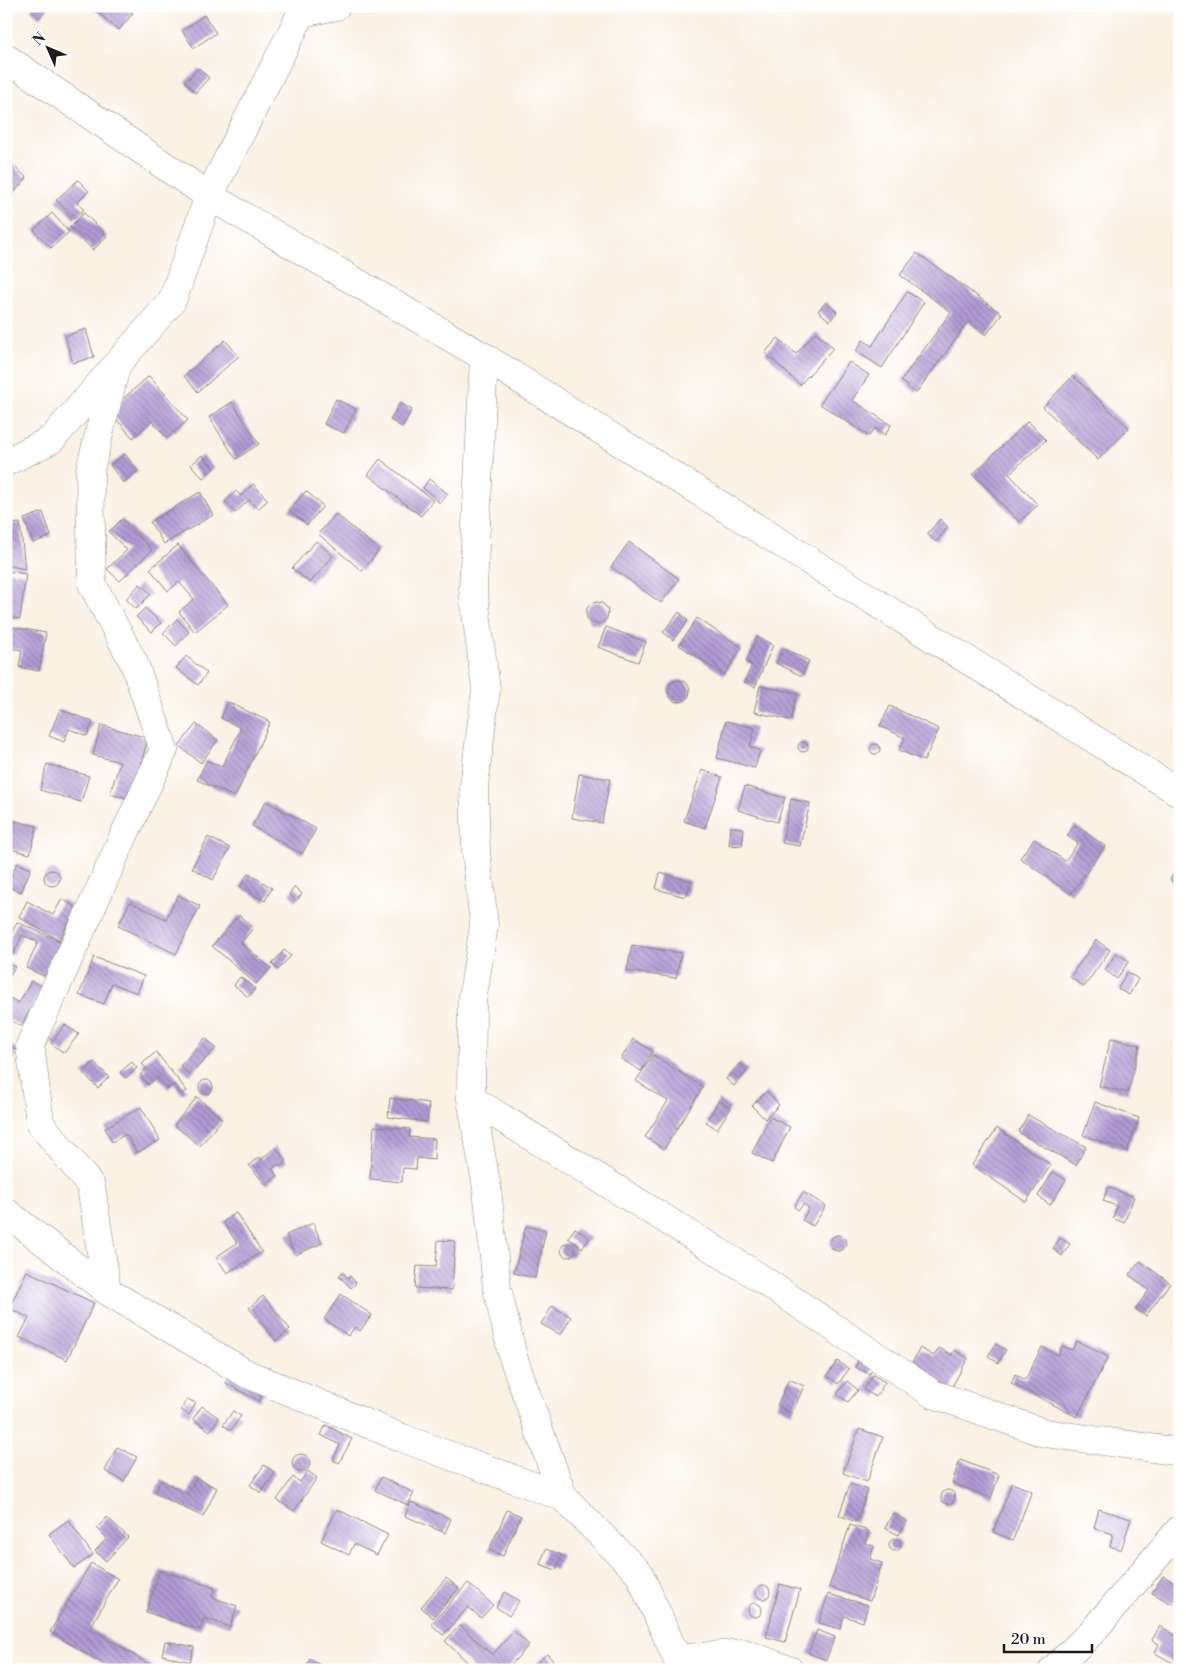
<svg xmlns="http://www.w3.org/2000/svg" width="1186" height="1676" font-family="'Libre Bodoni',serif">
<defs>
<pattern id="building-back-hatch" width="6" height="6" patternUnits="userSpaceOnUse" patternTransform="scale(1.25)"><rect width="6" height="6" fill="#b29bd5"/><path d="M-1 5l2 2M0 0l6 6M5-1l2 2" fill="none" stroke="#907eac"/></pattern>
</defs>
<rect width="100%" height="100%" fill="#fff"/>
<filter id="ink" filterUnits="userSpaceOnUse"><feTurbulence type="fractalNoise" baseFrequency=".02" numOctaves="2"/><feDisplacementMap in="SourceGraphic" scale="10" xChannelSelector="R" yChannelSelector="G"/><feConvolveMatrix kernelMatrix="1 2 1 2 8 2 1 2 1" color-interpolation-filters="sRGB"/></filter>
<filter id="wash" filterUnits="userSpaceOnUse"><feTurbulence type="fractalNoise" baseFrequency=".0096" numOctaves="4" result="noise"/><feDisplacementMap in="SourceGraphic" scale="20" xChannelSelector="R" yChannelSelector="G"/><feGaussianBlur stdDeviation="1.12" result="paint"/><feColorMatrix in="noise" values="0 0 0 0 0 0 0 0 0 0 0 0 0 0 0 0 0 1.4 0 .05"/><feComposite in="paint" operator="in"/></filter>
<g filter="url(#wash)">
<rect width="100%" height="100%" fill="#faf0e3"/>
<g id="blocks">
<path fill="url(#building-back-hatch)" d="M 34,6 L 49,6 L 40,18 L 31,10 Z
M 90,6 L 124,6 L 133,13 L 119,30 Z
M 204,15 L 216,33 L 194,48 L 182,31 Z
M 199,68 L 209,78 L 195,93 L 185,82 Z
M 6,159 L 27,178 L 6,201 Z
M 78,180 L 89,191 L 77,203 L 84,210 L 74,219 L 56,200 Z
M 52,213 L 69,232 L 51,248 L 34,230 Z
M 84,213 L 107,236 L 93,250 L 70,227 Z
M 917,253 L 1002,314 L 986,335 L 968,322 L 916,393 L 901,381 L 951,312 L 900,275 Z
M 907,292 L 924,302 L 882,368 L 856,351 L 863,340 L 872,346 Z
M 826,302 L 837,312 L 830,321 L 818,311 Z
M 86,329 L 94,357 L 73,363 L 65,336 Z
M 816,332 L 833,348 L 800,385 L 765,353 L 778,338 L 796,354 Z
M 225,340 L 239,356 L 198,392 L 184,376 Z
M 849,362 L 869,375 L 852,400 L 891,425 L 885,435 L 875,428 L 869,436 L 820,404 Z
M 149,376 L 188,420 L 167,438 L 152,421 L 133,438 L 109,411 Z
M 1073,376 L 1129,428 L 1098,460 L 1043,407 Z
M 336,399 L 356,409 L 344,433 L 324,424 Z
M 232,402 L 259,444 L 236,459 L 209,417 Z
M 400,403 L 412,410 L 402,427 L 390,420 Z
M 1028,421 L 1046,440 L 1009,474 L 1038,505 L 1019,522 L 973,474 Z
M 125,454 L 138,471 L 123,483 L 110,465 Z
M 202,455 L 214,468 L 203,478 L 191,465 Z
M 380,459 L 433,500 L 421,516 L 368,475 Z
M 429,479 L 448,494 L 440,503 L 423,488 Z
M 253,484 L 268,500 L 258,509 L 249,500 L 235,513 L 225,502 L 236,491 L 241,496 Z
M 306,491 L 323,506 L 307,525 L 289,510 Z
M 200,492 L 213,515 L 164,544 L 150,522 Z
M 43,512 L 51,536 L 33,543 L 24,519 Z
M 336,514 L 379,550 L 362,571 L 318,534 Z
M 122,519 L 152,550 L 120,581 L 107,569 L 127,550 L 109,532 Z
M 940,519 L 948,527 L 936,542 L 927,534 Z
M 20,523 L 25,569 L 6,565 L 6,525 Z
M 316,541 L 333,556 L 310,583 L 292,568 Z
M 629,542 L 679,579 L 661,603 L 611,567 Z
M 178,545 L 228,605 L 195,632 L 179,612 L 194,599 L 179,582 L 168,591 L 150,569 Z
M 6,571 L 26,574 L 20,619 L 6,617 Z
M 140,584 L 151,594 L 136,609 L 126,599 Z
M586 613a11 11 0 1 1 22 0a11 11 0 1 1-22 0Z
M 145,608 L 161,623 L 152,632 L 136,617 Z
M 679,612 L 688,621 L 673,640 L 663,632 Z
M 697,618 L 742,648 L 724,675 L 679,645 Z
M 177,619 L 189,632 L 176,646 L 163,633 Z
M 13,627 L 46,633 L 39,671 L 19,667 L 22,650 L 9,648 Z
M 606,627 L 646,642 L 638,662 L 598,647 Z
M 757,637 L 773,645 L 755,687 L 744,682 L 752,665 L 746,662 Z
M 783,648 L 809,661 L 802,676 L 776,663 Z
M 186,656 L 207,673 L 198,685 L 176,668 Z
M668 691a11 11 0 1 1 22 0a11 11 0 1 1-22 0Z
M 760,686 L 797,693 L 791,720 L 754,712 Z
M 228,702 L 270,722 L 235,797 L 197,780 L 207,760 L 222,767 L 241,728 L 221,718 Z
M 890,706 L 939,729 L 924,761 L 899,750 L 905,738 L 880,726 Z
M 60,709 L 93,722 L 87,736 L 69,729 L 64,742 L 49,736 Z
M 726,721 L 755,728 L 750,747 L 760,750 L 755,768 L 717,758 Z
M 196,724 L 218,740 L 201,763 L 179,746 Z
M 101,725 L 148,738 L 131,799 L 110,794 L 120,762 L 93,755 Z
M798 747a5 5 0 1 1 10 0a5 5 0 1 1-10 0Z
M870 749a5 5 0 1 1 10 0a5 5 0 1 1-10 0Z
M 47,764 L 89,776 L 81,802 L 40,790 Z
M 702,770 L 722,777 L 705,828 L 684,821 Z
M 579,774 L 610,779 L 602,823 L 572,818 Z
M 745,786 L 785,798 L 777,822 L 738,810 Z
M 791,799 L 810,803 L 800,846 L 782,843 Z
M 266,801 L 316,829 L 302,854 L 252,826 Z
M 6,819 L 37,826 L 30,854 L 6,848 Z
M 1075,825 L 1105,846 L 1071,894 L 1020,858 L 1034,839 L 1065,861 L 1078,843 L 1067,836 Z
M 731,827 L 744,828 L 742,846 L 729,845 Z
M 208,837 L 230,848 L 213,880 L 192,868 Z
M 17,863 L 31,869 L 21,892 L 7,886 Z
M44 878a8 8 0 1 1 16 0a8 8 0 1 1-16 0Z
M 1175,872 L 1180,875 L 1180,887 L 1170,879 Z
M 248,873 L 272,888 L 265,901 L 240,887 Z
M 660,873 L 691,881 L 686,897 L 656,889 Z
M 295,887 L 302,894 L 296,901 L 289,894 Z
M 178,895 L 200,906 L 176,954 L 118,926 L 130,902 L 166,919 Z
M 62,899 L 77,908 L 59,940 L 19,917 L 27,901 L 53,915 Z
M 239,915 L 253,928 L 241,943 L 271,968 L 256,984 L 212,946 Z
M 17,922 L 62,942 L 46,977 L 26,968 L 38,942 L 22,935 L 13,955 L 6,952 L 6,945 Z
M 1096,940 L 1110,950 L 1084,987 L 1070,977 Z
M 632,945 L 681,953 L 676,978 L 627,971 Z
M 284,950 L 291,956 L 278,970 L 272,964 Z
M 1116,953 L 1129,961 L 1117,979 L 1105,970 Z
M 94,957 L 144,976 L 137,993 L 112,983 L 104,1004 L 79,995 Z
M 6,962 L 15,967 L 6,981 Z
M 1127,972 L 1138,979 L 1129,995 L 1118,989 Z
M 240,977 L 255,989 L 248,997 L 234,985 Z
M 31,981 L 43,987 L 21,1026 L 6,1018 L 6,996 L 19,1003 Z
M 65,1025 L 79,1034 L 64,1053 L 51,1043 Z
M 205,1038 L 216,1048 L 190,1075 L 180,1066 Z
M 1111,1038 L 1140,1045 L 1128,1093 L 1099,1086 Z
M 633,1039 L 653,1051 L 641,1071 L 621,1059 Z
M 6,1041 L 17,1051 L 6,1064 Z
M 156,1052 L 187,1091 L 182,1094 L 174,1084 L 168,1089 L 158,1077 L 148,1085 L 140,1075 L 147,1069 L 142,1064 Z
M 653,1055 L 703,1087 L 664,1149 L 645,1137 L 668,1101 L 636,1081 Z
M 94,1062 L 109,1077 L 98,1088 L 83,1073 Z
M 132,1062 L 137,1068 L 126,1078 L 120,1072 Z
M 740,1063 L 748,1070 L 734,1086 L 726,1079 Z
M199 1087a7 7 0 1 1 14 0a7 7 0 1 1-14 0Z
M 767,1091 L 779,1105 L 765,1119 L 752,1106 Z
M 197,1097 L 222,1119 L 200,1146 L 174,1125 Z
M 390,1098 L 429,1103 L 427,1122 L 388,1117 Z
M 719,1100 L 731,1108 L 717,1129 L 706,1122 Z
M 1095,1102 L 1139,1118 L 1127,1151 L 1083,1135 Z
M 141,1107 L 160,1140 L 137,1153 L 126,1134 L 112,1142 L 105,1128 Z
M 1028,1115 L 1086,1147 L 1076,1165 L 1018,1132 Z
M 770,1117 L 790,1127 L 772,1163 L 752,1153 Z
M 374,1126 L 410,1129 L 409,1137 L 435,1139 L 434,1160 L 417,1158 L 416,1169 L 403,1168 L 402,1182 L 370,1179 Z
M 997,1128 L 1051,1165 L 1026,1202 L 972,1165 Z
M 275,1147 L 287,1161 L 280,1167 L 278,1164 L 272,1169 L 278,1175 L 266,1185 L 249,1165 L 259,1157 L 261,1160 Z
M 1053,1172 L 1066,1180 L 1050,1205 L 1038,1196 Z
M 1108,1187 L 1134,1197 L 1124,1223 L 1113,1218 L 1117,1206 L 1103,1201 Z
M 803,1192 L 826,1206 L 813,1226 L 802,1220 L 809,1208 L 803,1204 L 799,1210 L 794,1207 Z
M 236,1213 L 262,1252 L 227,1273 L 216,1257 L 237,1243 L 223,1222 Z
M 313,1223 L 322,1243 L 295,1255 L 286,1235 Z
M 526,1226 L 546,1231 L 535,1278 L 514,1273 Z
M 575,1228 L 590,1238 L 582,1248 L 568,1238 Z
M830 1243a8 8 0 1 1 16 0a8 8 0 1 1-16 0Z
M 1060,1238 L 1070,1244 L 1062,1256 L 1053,1249 Z
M 438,1240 L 455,1241 L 452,1290 L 415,1288 L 417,1266 L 436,1267 Z
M561 1250a7 7 0 1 1 14 0a7 7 0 1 1-14 0Z
M 1140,1261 L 1170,1283 L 1146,1316 L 1135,1309 L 1149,1290 L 1129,1275 Z
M 27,1271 L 94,1303 L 67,1360 L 19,1337 L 29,1318 L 9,1308 Z
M 342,1272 L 348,1278 L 350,1276 L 356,1283 L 351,1288 L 339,1276 Z
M 341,1294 L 372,1315 L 360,1331 L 355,1327 L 348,1336 L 324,1319 Z
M 263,1296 L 290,1329 L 276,1341 L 249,1308 Z
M 552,1306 L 571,1317 L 561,1335 L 541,1324 Z
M 1077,1341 L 1108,1357 L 1077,1417 L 1011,1383 L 1015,1374 L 1025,1380 L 1042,1347 L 1058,1355 L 1062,1346 L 1072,1350 Z
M 996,1344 L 1006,1350 L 998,1363 L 988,1356 Z
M 920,1348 L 934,1356 L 939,1348 L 952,1355 L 954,1350 L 968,1358 L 949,1392 L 908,1370 Z
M 860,1357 L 875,1364 L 870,1374 L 855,1367 Z
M 837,1361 L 849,1369 L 838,1384 L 827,1376 Z
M 231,1373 L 264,1391 L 259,1401 L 226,1383 Z
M 873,1375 L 885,1382 L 876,1397 L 864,1390 Z
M 789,1379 L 804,1386 L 792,1413 L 777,1406 Z
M 847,1381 L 858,1390 L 848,1402 L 837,1394 Z
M 187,1399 L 196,1403 L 189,1415 L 181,1410 Z
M 202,1406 L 219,1418 L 210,1431 L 193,1419 Z
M 233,1411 L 241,1416 L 231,1430 L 223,1425 Z
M 326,1425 L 352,1439 L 339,1463 L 333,1460 L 340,1445 L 321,1435 Z
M 859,1429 L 883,1437 L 867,1482 L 843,1473 Z
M 117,1447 L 137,1457 L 124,1481 L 105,1471 Z
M292 1463a9 9 0 1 1 18 0a9 9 0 1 1-18 0Z
M 960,1460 L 999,1475 L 991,1498 L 952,1483 Z
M 264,1465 L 275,1473 L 261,1493 L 250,1485 Z
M 308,1471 L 317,1478 L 294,1511 L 277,1500 L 293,1477 L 300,1482 Z
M 381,1477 L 414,1493 L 408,1505 L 375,1490 Z
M 196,1478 L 217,1488 L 203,1517 L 155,1493 L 161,1480 L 188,1494 Z
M 1012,1483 L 1032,1491 L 1013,1540 L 993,1532 Z
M 850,1484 L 868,1490 L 856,1522 L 839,1515 Z
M941 1497a7 7 0 1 1 14 0a7 7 0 1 1-14 0Z
M 411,1502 L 451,1519 L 445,1533 L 405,1516 Z
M 337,1509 L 388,1535 L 377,1555 L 354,1544 L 349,1555 L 321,1541 Z
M 1099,1509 L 1131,1519 L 1121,1550 L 1110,1546 L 1113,1534 L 1094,1528 Z
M 507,1510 L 521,1516 L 503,1556 L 489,1550 Z
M 893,1513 L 907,1521 L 899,1535 L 885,1528 Z
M 107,1517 L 128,1537 L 106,1561 L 95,1551 L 107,1538 L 97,1528 Z
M 68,1520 L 93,1555 L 74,1568 L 49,1534 Z
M 850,1525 L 869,1531 L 865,1543 L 874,1546 L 870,1559 L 882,1563 L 870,1601 L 829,1587 Z
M889 1545a6 6 0 1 1 12 0a6 6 0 1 1-12 0Z
M 546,1549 L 562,1555 L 556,1570 L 540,1564 Z
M 91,1563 L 118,1579 L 90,1628 L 152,1666 L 150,1670 L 114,1670 L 50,1632 Z
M 160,1570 L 215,1588 L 212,1597 L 237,1606 L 230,1627 L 204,1618 L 200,1630 L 146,1612 Z
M 1163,1576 L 1180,1585 L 1180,1591 L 1172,1604 L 1152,1593 Z
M 446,1578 L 459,1588 L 433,1618 L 421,1607 Z
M 468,1583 L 493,1605 L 481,1618 L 468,1607 L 443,1635 L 431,1624 Z
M 780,1584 L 800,1590 L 785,1642 L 766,1637 Z
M756 1592a7 7 0 1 1 14 0a7 7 0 1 1-14 0Z
M 505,1592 L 519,1601 L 509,1616 L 496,1607 Z
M 828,1594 L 868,1605 L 863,1622 L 844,1616 L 840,1629 L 819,1623 Z
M748 1610a7 7 0 1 1 14 0a7 7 0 1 1-14 0Z
M 460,1625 L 492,1655 L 514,1631 L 529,1645 L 506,1670 L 476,1670 L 445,1641 Z
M 1160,1626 L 1180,1638 L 1180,1667 L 1155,1653 L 1159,1644 L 1152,1640 Z
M 817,1630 L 835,1637 L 826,1660 L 808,1653 Z
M 165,1641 L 194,1647 L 190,1662 L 162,1655 Z
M 547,1654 L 561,1670 L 529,1670 Z
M 310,1659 L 329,1670 L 304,1670 Z"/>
</g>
</g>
<g filter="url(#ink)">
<use href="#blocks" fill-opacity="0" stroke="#8b8680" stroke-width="1"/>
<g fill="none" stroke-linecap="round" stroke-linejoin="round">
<defs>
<path id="minor" d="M 302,13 L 336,6
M 484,357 L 473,589 L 486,689 L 474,786 L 476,851 L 484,925 L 472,1002 L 471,1099 L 487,1188 L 497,1288 L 513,1357 L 563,1497 L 639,1573 L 682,1670
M 6,462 L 51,440 L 172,301 L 209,196 L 305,6
M 471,1099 L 754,1274 L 933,1394 L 1045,1433 L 1180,1452
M 6,1212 L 107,1291 L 247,1374 L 402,1438 L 563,1497
M 107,1291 L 91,1186 L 40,1123 L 30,1045 L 125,833 L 164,750 L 134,663 L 92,584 L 90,470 L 116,367
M 677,1659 L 744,1653 L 789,1670
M 1053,1670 L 1092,1632 L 1180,1529"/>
<path id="secondary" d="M 6,58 L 209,196 L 484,357 L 1180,793"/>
</defs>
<use href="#minor" stroke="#8b8680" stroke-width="29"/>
<use href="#secondary" stroke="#8b8680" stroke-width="29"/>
<use href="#minor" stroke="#fff" stroke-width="28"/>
<use href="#secondary" stroke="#fff" stroke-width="28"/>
</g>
</g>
<rect width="1186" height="1676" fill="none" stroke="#fff" stroke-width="25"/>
<g transform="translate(48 48) rotate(315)" stroke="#ffffff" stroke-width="4" paint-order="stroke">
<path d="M0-4L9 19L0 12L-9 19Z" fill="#1c1c1c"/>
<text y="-8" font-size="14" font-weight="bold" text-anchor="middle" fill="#1c1c1c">N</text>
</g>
<path d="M1004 1644v8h88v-8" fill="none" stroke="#1c1c1c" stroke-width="2.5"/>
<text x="1011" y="1644" font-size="15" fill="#1c1c1c" stroke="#ffffff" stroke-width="4" paint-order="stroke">20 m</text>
</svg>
